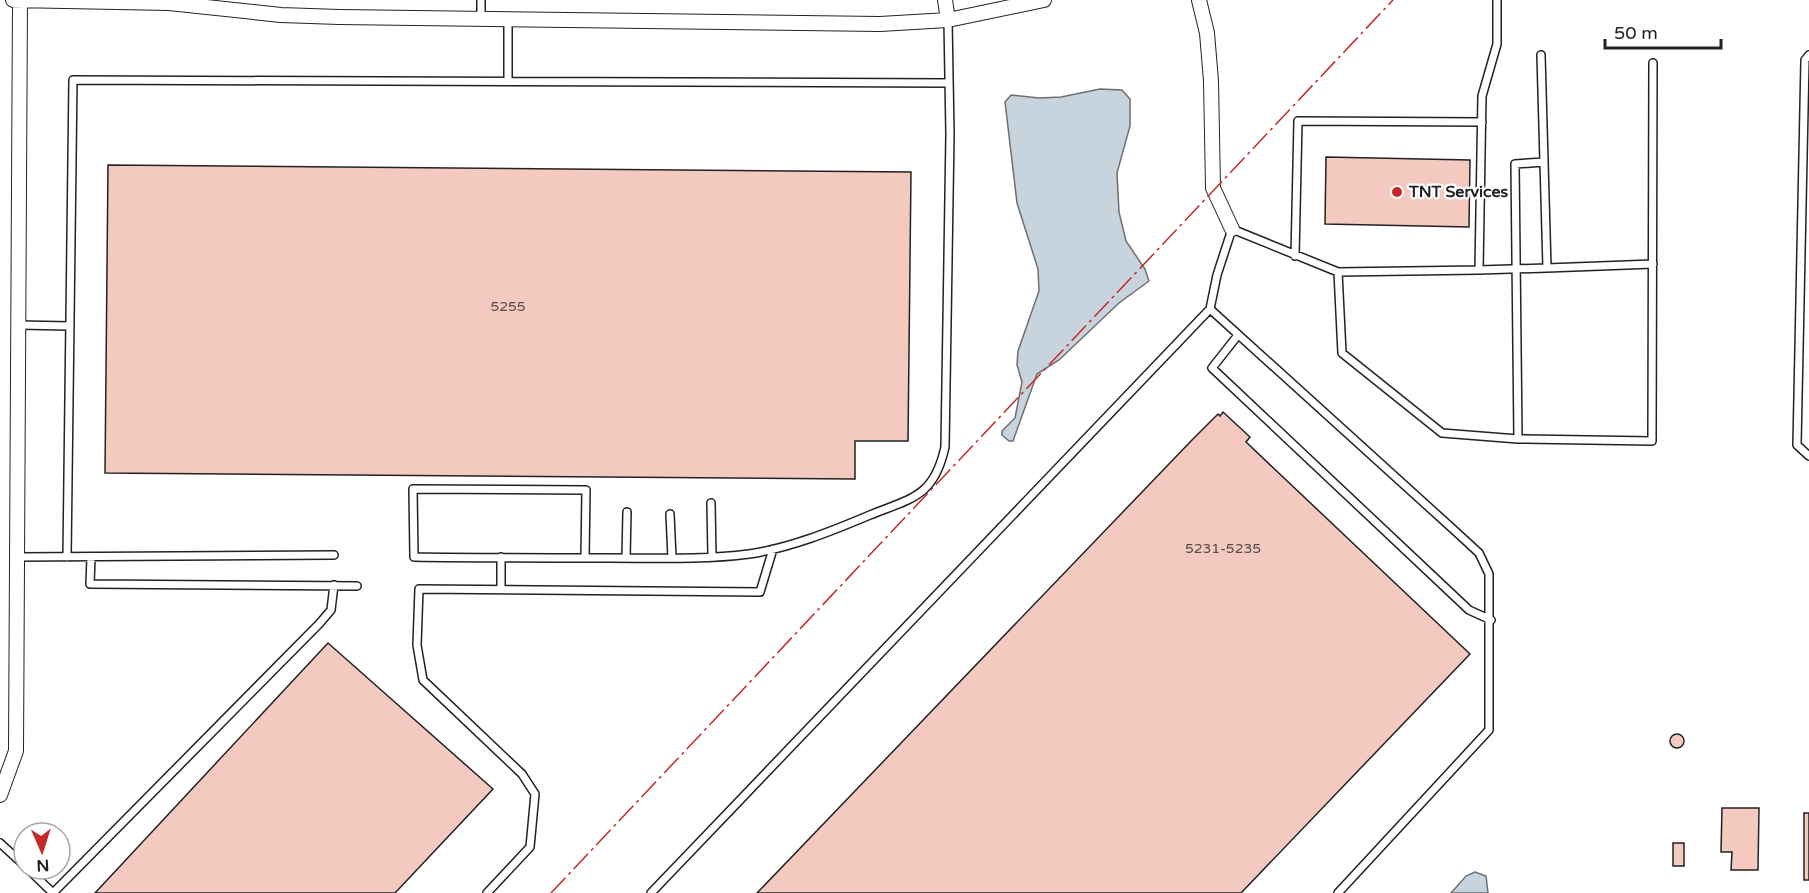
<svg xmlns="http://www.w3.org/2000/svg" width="1809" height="893" font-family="'Varela Round',sans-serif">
<rect width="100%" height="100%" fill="#fff"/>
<path fill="#c7d3dd" stroke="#6f6f6f" stroke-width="1.5" d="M 1100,89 L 1122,90 L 1130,99 L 1130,126 L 1117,173 L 1119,212 L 1126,241 L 1145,269 L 1149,281 L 1119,303 L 1059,360 L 1037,374 L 1013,441 L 1009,441 L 1002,435 L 1002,431 L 1015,418 L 1022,382 L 1017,365 L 1018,351 L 1039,291 L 1038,269 L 1017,203 L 1005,102 L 1011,95 L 1039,98 L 1061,97 Z
M 1475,872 L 1486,876 L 1488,893 L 1451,893 L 1466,876 Z"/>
<path fill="#f3c9c0" stroke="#222" stroke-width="1.5" d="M 1326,157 L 1470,160 L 1469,227 L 1325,224 Z
M 108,165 L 911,172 L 908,441 L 855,441 L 855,479 L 105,473 Z
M 1223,412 L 1250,437 L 1246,442 L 1470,654 L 1241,893 L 757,893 L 1192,440 L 1218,414 L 1220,416 Z
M 328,643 L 493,789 L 395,893 L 95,893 Z
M1670 741a7 7 0 1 1 14 0a7 7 0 1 1-14 0Z
M 1722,808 L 1759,808 L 1758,870 L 1731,870 L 1732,852 L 1721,852 Z
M 1804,813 L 1809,813 L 1809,880 L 1804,880 Z
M 1673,843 L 1684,843 L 1684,866 L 1673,866 Z"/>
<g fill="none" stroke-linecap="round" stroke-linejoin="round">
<defs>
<path id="lane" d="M 481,18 L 481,0
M 508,18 L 508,81
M 1809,55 L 1805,60 L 1797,445 L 1809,456
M 1295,256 L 1298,121 L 1482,122
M 1547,268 L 1653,264
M 1479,270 L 1547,268 L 1541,55
M 1338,272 L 1342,353 L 1442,433 L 1518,439 L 1652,441 L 1653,63
M 1210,309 L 1454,530 L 1479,553 L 1489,574 L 1489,730 L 1338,893
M 19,325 L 70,326
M 1238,335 L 1212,368 L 1469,610 L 1491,620
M 1518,439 L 1515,164 L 1544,162
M 711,503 L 712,557
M 670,514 L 672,558
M 18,557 L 334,555
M 67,557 L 73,80 L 949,83
M 91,557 L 90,584 L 357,586
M 585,558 L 586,490 L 413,489 L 414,557 C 479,558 544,558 609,558 C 655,558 703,560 749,554 C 790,548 832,531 870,515 C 912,498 934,497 945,447 L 950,134 L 948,20
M 626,558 L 627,512
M 501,589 L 501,557
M 0,843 L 24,865
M 28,869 L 53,893
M 54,892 L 319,624 L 331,610 L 334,585
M 487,893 L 530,847 L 535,794 L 522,774 L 423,680 L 417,645 L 419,589 L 760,592 L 773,549
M 651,893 L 1210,309 L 1217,275 L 1232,229 L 1338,272 L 1479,270 L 1482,96 L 1497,44 L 1497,0"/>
<path id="street" d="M 13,0 L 169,3 L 281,15 L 339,17 L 880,24 L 948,20 L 1044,0
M 945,0 L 948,20
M 1199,0 L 1207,33 L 1211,81 L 1213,188 L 1232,229
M 0,795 L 16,751 L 20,0"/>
</defs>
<use href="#lane" stroke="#222" stroke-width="10"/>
<use href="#street" stroke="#222" stroke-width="16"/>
<use href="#lane" stroke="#fff" stroke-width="7"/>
<use href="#street" stroke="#fff" stroke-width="14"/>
<path stroke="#c62828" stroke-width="1.5" stroke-dasharray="21 4.5 3 4.5" stroke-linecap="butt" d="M 551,893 L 1393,0"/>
</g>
<circle fill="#c62828" stroke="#fff" stroke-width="2" cx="1397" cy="192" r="6"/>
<g text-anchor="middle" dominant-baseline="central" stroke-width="4.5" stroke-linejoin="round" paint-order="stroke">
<g font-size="14" fill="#564c4a">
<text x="508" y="306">5255</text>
<text x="1223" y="548">5231-5235</text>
</g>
<g font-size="16" font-weight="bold" fill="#222" stroke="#fff" text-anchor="start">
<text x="1409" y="192">TNT Services</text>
</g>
</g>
<g transform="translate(42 851) rotate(177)"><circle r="28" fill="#ffffff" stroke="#a7a7a7" stroke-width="1.5"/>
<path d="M0-4.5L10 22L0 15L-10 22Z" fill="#c62828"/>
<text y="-9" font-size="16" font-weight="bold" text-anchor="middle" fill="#222222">N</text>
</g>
<path d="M1605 39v9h116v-9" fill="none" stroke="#222222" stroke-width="3"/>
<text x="1614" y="39" font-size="18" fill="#222222" stroke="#ffffff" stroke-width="4.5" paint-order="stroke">50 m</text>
</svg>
